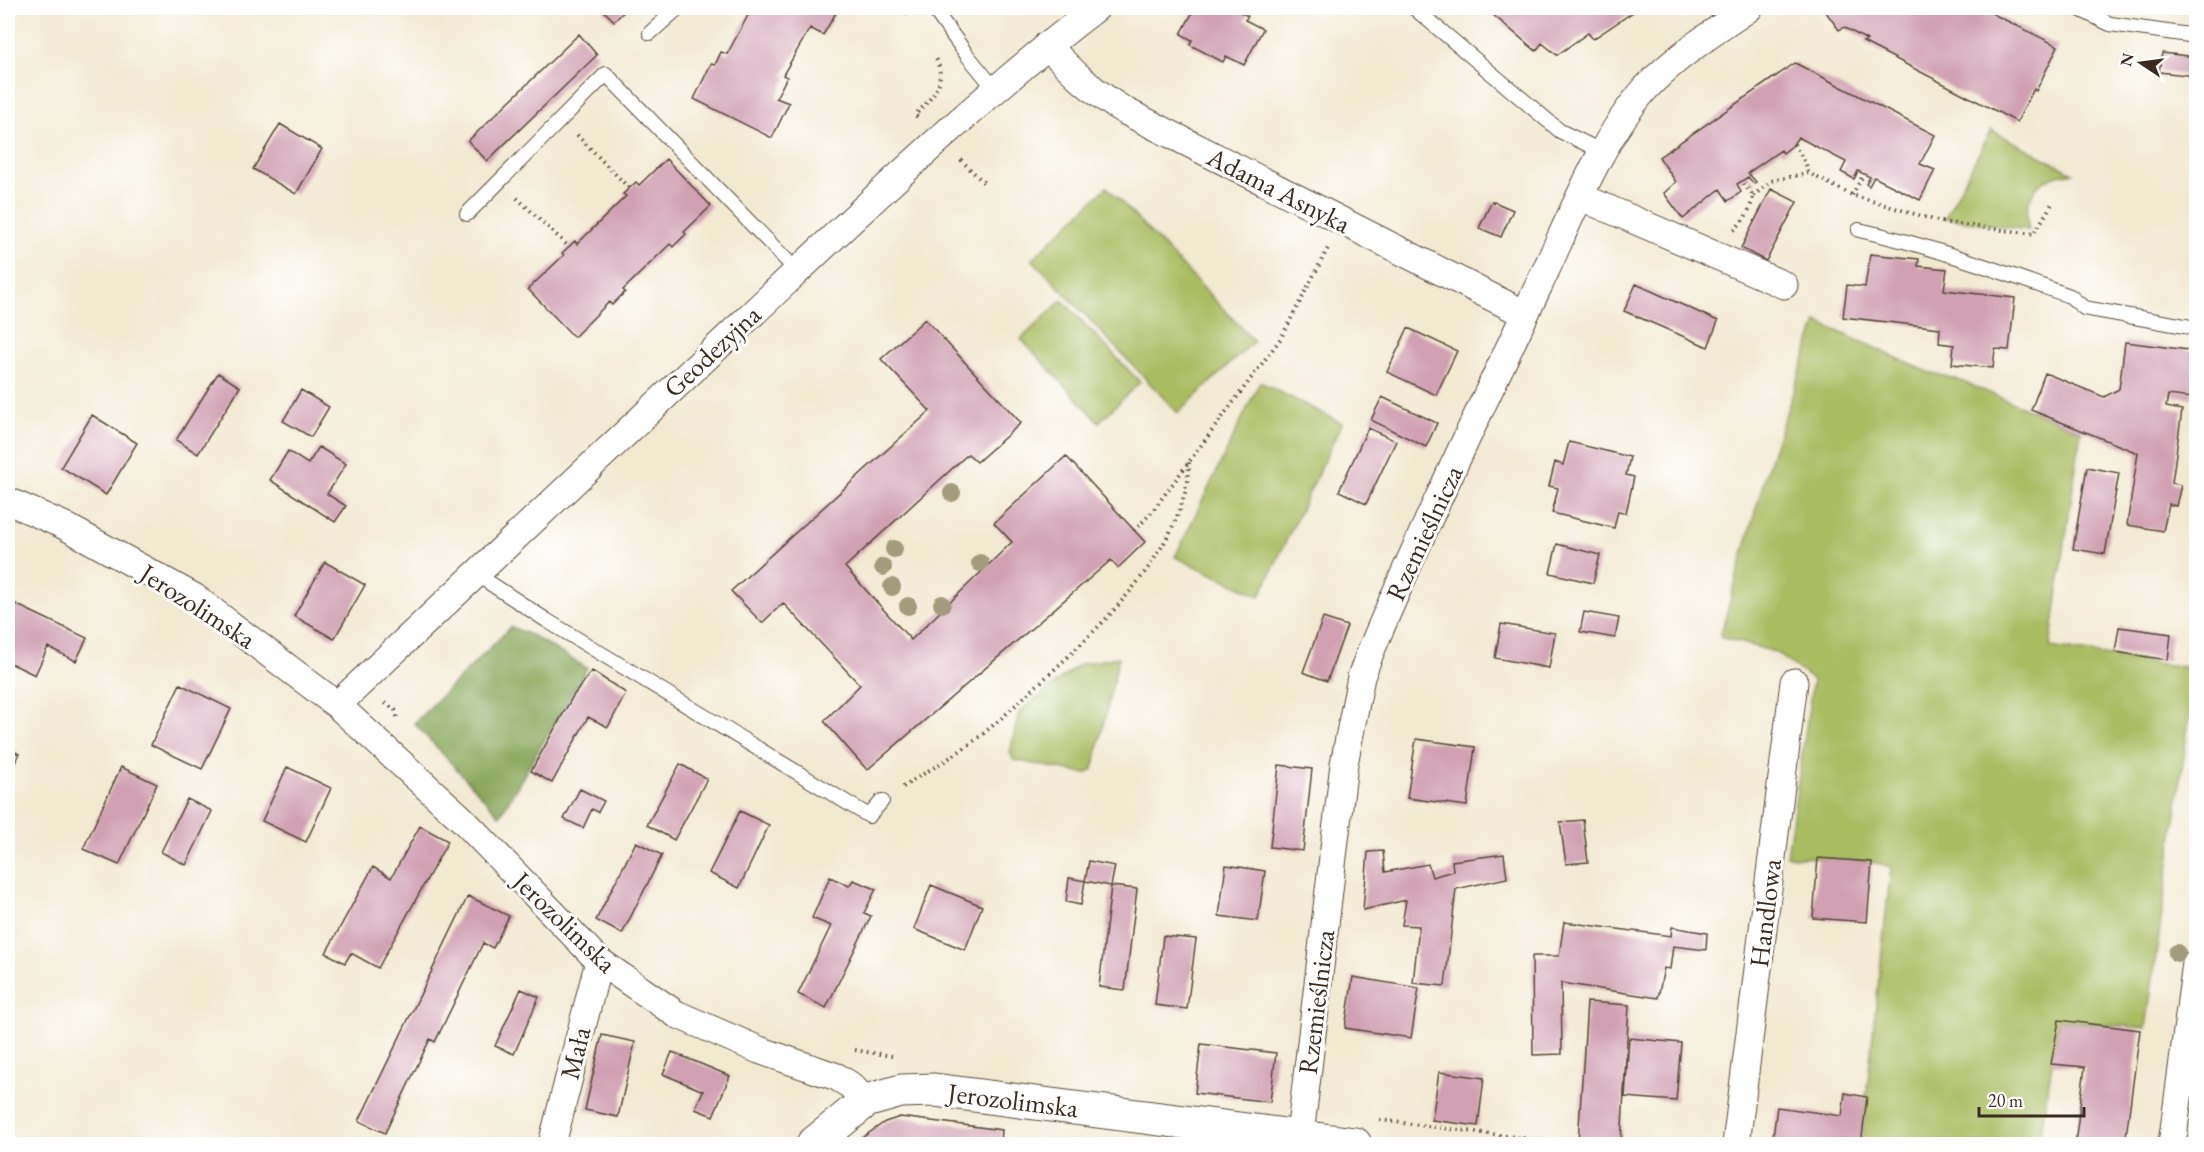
<svg xmlns="http://www.w3.org/2000/svg" width="2204" height="1152" font-family="'EB Garamond',serif">
<rect width="100%" height="100%" fill="#fff"/>
<filter id="ink" filterUnits="userSpaceOnUse"><feTurbulence type="fractalNoise" baseFrequency=".0167" numOctaves="2"/><feDisplacementMap in="SourceGraphic" scale="12" xChannelSelector="R" yChannelSelector="G"/><feConvolveMatrix kernelMatrix="1 2 1 2 8 2 1 2 1" color-interpolation-filters="sRGB"/></filter>
<filter id="wash" filterUnits="userSpaceOnUse"><feTurbulence type="fractalNoise" baseFrequency=".008" numOctaves="4" result="noise"/><feDisplacementMap in="SourceGraphic" scale="24" xChannelSelector="R" yChannelSelector="G"/><feGaussianBlur stdDeviation="1.35" result="paint"/><feColorMatrix in="noise" values="0 0 0 0 0 0 0 0 0 0 0 0 0 0 0 0 0 1.4 0 .05"/><feComposite in="paint" operator="in"/></filter>
<g filter="url(#wash)">
<rect width="100%" height="100%" fill="#f2e9d1"/>
<path fill="#a9bc60" stroke="#72733f" stroke-width="1.5" d="M 1991,130 L 2073,173 C 2039,174 2021,197 2029,230 L 1945,218 Z
M 1107,187 L 1254,341 L 1178,413 L 1032,259 Z
M 1062,300 L 1140,382 L 1099,422 L 1021,339 Z
M 1817,322 L 1928,372 L 1956,379 L 2081,431 L 2050,647 L 2196,669 L 2146,1028 L 2059,1020 L 2039,1144 L 1861,1144 L 1891,867 L 1872,862 L 1787,856 L 1813,680 L 1775,652 L 1720,637 L 1767,469 Z
M 1260,382 L 1342,423 L 1260,596 L 1175,557 Z
M 1119,657 L 1093,769 L 1086,774 L 1014,760 L 1010,753 L 1019,712 L 1080,664 Z"/>
<path fill="#86a456" stroke="#60673a" stroke-width="1.5" d="M 511,627 L 531,635 L 587,668 L 500,816 L 414,723 Z"/>
<g id="blocks">
<path fill="#d1a1b3" d="M 601,8 L 628,8 L 614,21 Z
M 752,8 L 832,8 L 837,11 L 823,35 L 810,28 L 783,75 L 787,77 L 776,98 L 789,103 L 772,138 L 694,99 L 711,64 L 715,65 L 721,52 L 727,54 Z
M 1195,8 L 1231,8 L 1248,16 L 1245,20 L 1263,29 L 1244,65 L 1226,56 L 1223,62 L 1190,45 L 1192,40 L 1181,34 Z
M 1485,8 L 1639,8 L 1593,39 L 1588,33 L 1557,55 L 1542,43 L 1536,51 Z
M 1823,8 L 1981,8 L 2058,46 L 2036,91 L 2034,89 L 2017,122 L 1863,42 L 1867,40 L 1844,27 L 1839,30 Z
M 579,34 L 597,55 L 487,161 L 468,141 Z
M 2162,53 L 2196,57 L 2196,76 L 2159,72 Z
M 1795,63 L 1935,135 L 1920,164 L 1935,170 L 1920,200 L 1874,177 L 1869,186 L 1866,184 L 1870,177 L 1858,171 L 1854,179 L 1841,172 L 1846,162 L 1798,137 L 1792,146 L 1783,153 L 1781,150 L 1748,173 L 1756,182 L 1754,184 L 1748,177 L 1737,184 L 1741,192 L 1728,201 L 1720,189 L 1683,219 L 1664,193 L 1676,182 L 1659,157 Z
M 280,124 L 322,149 L 296,194 L 253,169 Z
M 666,159 L 711,206 L 684,232 L 686,234 L 673,247 L 670,244 L 623,290 L 625,292 L 612,305 L 609,302 L 574,337 L 528,289 L 564,255 L 562,253 L 575,241 L 577,244 L 626,196 L 623,194 L 636,182 L 639,185 Z
M 1771,189 L 1797,202 L 1766,261 L 1741,248 Z
M 1492,201 L 1513,210 L 1501,237 L 1479,228 Z
M 1870,254 L 1919,259 L 1918,266 L 1947,269 L 1944,290 L 2015,298 L 2009,350 L 1995,349 L 1993,368 L 1952,364 L 1954,345 L 1939,343 L 1940,328 L 1843,317 L 1847,285 L 1865,287 Z
M 1636,284 L 1718,321 L 1708,347 L 1624,311 Z
M 925,319 L 1021,423 L 977,462 L 968,454 L 845,567 L 911,640 L 1012,542 L 994,523 L 1066,456 L 1145,542 L 1118,568 L 1111,560 L 867,770 L 824,721 L 860,685 L 783,603 L 762,623 L 731,591 L 930,411 L 881,359 Z
M 1408,328 L 1457,351 L 1436,395 L 1387,372 Z
M 2125,342 L 2196,351 L 2192,398 L 2168,395 L 2166,407 L 2182,410 L 2172,483 L 2181,485 L 2176,506 L 2169,504 L 2163,531 L 2127,525 L 2138,453 L 2031,410 L 2045,373 L 2104,397 L 2119,389 Z
M 218,373 L 240,387 L 198,454 L 176,440 Z
M 301,390 L 329,407 L 311,437 L 283,421 Z
M 1382,397 L 1437,423 L 1426,447 L 1371,420 Z
M 92,415 L 137,443 L 106,495 L 61,467 Z
M 1368,428 L 1396,441 L 1366,504 L 1339,491 Z
M 1569,442 L 1630,457 L 1626,475 L 1634,477 L 1626,513 L 1618,511 L 1614,528 L 1552,513 L 1558,488 L 1549,486 L 1555,462 L 1563,465 Z
M 319,447 L 346,464 L 327,494 L 346,506 L 335,522 L 270,480 L 288,451 L 308,464 Z
M 2087,467 L 2119,473 L 2105,554 L 2073,549 Z
M 1557,544 L 1600,555 L 1593,583 L 1550,573 Z
M 325,562 L 365,585 L 334,639 L 294,616 Z
M 9,601 L 87,638 L 76,661 L 48,647 L 35,675 L 8,662 Z
M 1584,612 L 1619,618 L 1615,638 L 1580,632 Z
M 1323,618 L 1347,626 L 1327,681 L 1303,672 Z
M 1501,624 L 1555,633 L 1549,668 L 1495,658 Z
M 2119,627 L 2171,634 L 2168,660 L 2115,652 Z
M 592,671 L 626,693 L 608,727 L 588,717 L 552,783 L 531,771 L 573,696 Z
M 180,684 L 231,709 L 202,769 L 151,745 Z
M 1416,739 L 1475,747 L 1467,806 L 1407,798 Z
M 8,748 L 19,754 L 8,778 Z
M 680,764 L 707,779 L 674,840 L 647,825 Z
M 1279,765 L 1312,769 L 1303,851 L 1270,847 Z
M 121,767 L 157,784 L 119,865 L 83,849 Z
M 287,767 L 331,788 L 306,842 L 262,821 Z
M 580,789 L 604,801 L 598,812 L 592,809 L 583,828 L 564,819 Z
M 187,799 L 212,811 L 186,865 L 161,852 Z
M 740,811 L 769,825 L 739,888 L 709,873 Z
M 1583,820 L 1588,862 L 1566,864 L 1560,822 Z
M 420,826 L 448,841 L 378,968 L 351,953 L 345,963 L 326,953 L 373,867 L 391,878 Z
M 636,842 L 662,855 L 622,934 L 596,920 Z
M 1383,851 L 1385,872 L 1428,864 L 1432,877 L 1453,871 L 1452,861 L 1504,854 L 1507,878 L 1456,889 L 1445,986 L 1413,983 L 1419,926 L 1402,925 L 1406,900 L 1363,910 L 1368,852 Z
M 1818,858 L 1872,862 L 1867,922 L 1813,918 Z
M 1089,861 L 1115,866 L 1111,886 L 1137,889 L 1125,990 L 1099,987 L 1111,886 L 1085,881 L 1081,905 L 1066,902 L 1069,878 L 1085,881 Z
M 1226,865 L 1265,871 L 1258,921 L 1219,916 Z
M 830,877 L 849,886 L 853,880 L 876,889 L 864,913 L 871,916 L 826,1008 L 798,994 L 831,926 L 812,918 Z
M 931,885 L 982,906 L 965,950 L 914,929 Z
M 468,896 L 509,916 L 493,948 L 483,943 L 435,1042 L 430,1039 L 385,1133 L 359,1121 Z
M 1564,922 L 1671,936 L 1672,927 L 1707,933 L 1706,950 L 1673,946 L 1670,969 L 1664,968 L 1658,998 L 1561,983 L 1562,1054 L 1533,1055 L 1532,956 L 1559,956 Z
M 1163,936 L 1196,939 L 1187,1009 L 1155,1005 Z
M 1353,977 L 1419,988 L 1411,1038 L 1345,1028 Z
M 521,989 L 539,997 L 514,1054 L 495,1046 Z
M 1587,1002 L 1629,1005 L 1621,1144 L 1578,1143 Z
M 2059,1020 L 2140,1030 L 2125,1144 L 2075,1144 L 2085,1067 L 2051,1064 Z
M 602,1035 L 635,1042 L 618,1117 L 585,1110 Z
M 1629,1038 L 1681,1043 L 1676,1101 L 1625,1097 Z
M 1201,1044 L 1276,1053 L 1270,1102 L 1195,1093 Z
M 672,1052 L 730,1076 L 713,1116 L 695,1109 L 703,1091 L 663,1074 Z
M 1439,1072 L 1484,1078 L 1478,1126 L 1432,1120 Z
M 1845,1093 L 1867,1097 L 1861,1144 L 1772,1144 L 1777,1107 L 1842,1116 Z
M 900,1117 L 1002,1130 L 1001,1144 L 853,1144 L 885,1122 Z"/>
</g>
</g>
<g filter="url(#ink)">
<use href="#blocks" fill-opacity="0" stroke="#564739" stroke-width="1.5"/>
<g fill="none" stroke-linecap="round" stroke-linejoin="round">
<defs>
<path id="service" d="M 933,8 L 967,55 L 995,89
M 1414,8 L 1560,131 L 1603,152
M 2077,8 L 2110,24 L 2196,36
M 650,33 L 678,8
M 467,214 L 606,74 L 797,271
M 1859,230 C 1932,246 1999,271 2070,296 L 2084,308 L 2196,328
M 476,574 L 546,620 L 869,816 L 882,801"/>
<path id="minor" d="M 1047,45 C 1071,71 1094,93 1125,111 L 1525,314
M 1581,197 L 1784,285
M 8,501 L 63,525 L 194,597 L 337,705 L 463,820 L 599,961 L 676,1014 L 759,1050 L 837,1077 L 850,1085 L 866,1101
M 337,705 C 474,576 611,447 748,318 C 861,211 973,102 1096,8
M 552,1144 L 599,961
M 1299,1144 L 1344,764 L 1361,677 L 1370,653 C 1422,529 1481,408 1538,287 C 1569,222 1599,141 1646,88 C 1676,56 1714,32 1749,8
M 1736,1144 L 1794,682
M 2172,1144 L 2196,963"/>
<path id="tertiary" d="M 813,1144 L 866,1101 L 901,1091 L 934,1090 L 1355,1144"/>
</defs>
<use href="#service" stroke="#564739" stroke-width="16"/>
<use href="#minor" stroke="#564739" stroke-width="29"/>
<use href="#tertiary" stroke="#564739" stroke-width="35"/>
<path stroke="#564739" stroke-width="4" stroke-dasharray="1.5 4.5" stroke-linecap="butt" d="M 903,8 L 909,16
M 917,117 L 915,115 C 933,96 947,85 936,58
M 577,135 L 629,188
M 1794,144 L 1806,164 L 1808,173
M 961,160 L 984,183
M 1852,195 L 1864,174
M 1753,196 L 1771,181 L 1808,173 L 1852,195 L 1941,222 L 2034,234 L 2053,202
M 517,198 L 569,247
M 1734,230 C 1744,221 1751,209 1753,196 L 1742,181
M 1134,531 L 1151,513 L 1281,338 L 1328,248
M 385,703 L 395,710 L 397,717
M 903,787 C 923,773 945,762 964,748 C 989,731 1011,709 1033,689 C 1093,634 1188,549 1189,462
M 855,1050 L 892,1056
M 1380,1120 L 1571,1144"/>
<use href="#service" stroke="#fff" stroke-width="14"/>
<use href="#minor" stroke="#fff" stroke-width="27"/>
<use href="#tertiary" stroke="#fff" stroke-width="33"/>
</g>
<g fill="#a39c7b">
<circle cx="952" cy="493" r="9"/>
<circle cx="894" cy="549" r="9"/>
<circle cx="980" cy="563" r="9"/>
<circle cx="883" cy="567" r="9"/>
<circle cx="892" cy="587" r="9"/>
<circle cx="942" cy="604" r="9"/>
<circle cx="908" cy="606" r="9"/>
<circle cx="2177" cy="953" r="9"/>
</g>
</g>
<g text-anchor="middle" dominant-baseline="central" stroke-width="6" stroke-linejoin="round" paint-order="stroke">
<g font-size="27" fill="#3b2a1e" stroke="#fff">
<text transform="translate(1279 190) rotate(27)">Adama Asnyka</text>
<text transform="translate(712 351) rotate(-43)">Geodezyjna</text>
<text transform="translate(1424 533) rotate(-65)">Rzemieślnicza</text>
<text transform="translate(198 606) rotate(33)">Jerozolimska</text>
<text transform="translate(1765 913) rotate(-83)">Handlowa</text>
<text transform="translate(565 922) rotate(44)">Jerozolimska</text>
<text transform="translate(1316 1002) rotate(-83)">Rzemieślnicza</text>
<text transform="translate(575 1053) rotate(-76)">Mała</text>
<text transform="translate(1013 1100) rotate(7)">Jerozolimska</text>
</g>
</g>
<rect width="2204" height="1152" fill="none" stroke="#fff" stroke-width="30"/>
<g transform="translate(2141 63) rotate(283)" stroke="#ffffff" stroke-width="4.5" paint-order="stroke">
<path d="M0-4.5L10 22L0 15L-10 22Z" fill="#3b2a1e"/>
<text y="-9" font-size="16" font-weight="bold" text-anchor="middle" fill="#3b2a1e">N</text>
</g>
<path d="M1979 1107v9h105v-9" fill="none" stroke="#3b2a1e" stroke-width="3"/>
<text x="1988" y="1107" font-size="18" fill="#3b2a1e" stroke="#ffffff" stroke-width="4.5" paint-order="stroke">20 m</text>
</svg>
